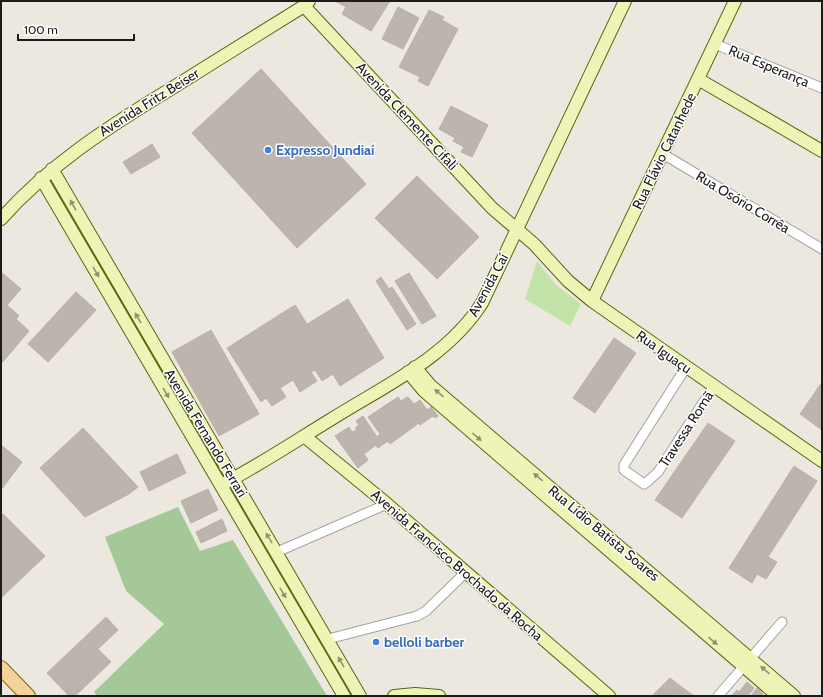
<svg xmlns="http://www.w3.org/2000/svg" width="823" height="697" font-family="Cabin,sans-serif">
<rect width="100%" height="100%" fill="#ece8e0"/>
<path fill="#c3e4a9" d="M 537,261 L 555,284 L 581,304 L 570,326 L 525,299 Z"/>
<path fill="#a4c898" d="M 178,507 L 200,551 L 233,540 L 327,696 L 97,696 L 94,692 L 164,624 L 126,591 L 105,537 Z"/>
<path fill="#bcb4ad" stroke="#bcb0a4" d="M 335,1 L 390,1 L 371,31 L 342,14 L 346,7 Z
M 398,7 L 419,18 L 403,49 L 382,39 Z
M 429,10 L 444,17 L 442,20 L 458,29 L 428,86 L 418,81 L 420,77 L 399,67 Z
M 261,69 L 366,184 L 297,248 L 192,133 Z
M 451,106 L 488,125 L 472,157 L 461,152 L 464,147 L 453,141 L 455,138 L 439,129 Z
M 152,144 L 160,157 L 131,174 L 123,162 Z
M 417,176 L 479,237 L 437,279 L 375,218 Z
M 1,272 L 21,289 L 7,305 L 19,316 L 16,319 L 29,331 L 1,364 Z
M 409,273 L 436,316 L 422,324 L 395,281 Z
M 381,277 L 389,289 L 392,287 L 416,324 L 407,330 L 376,281 Z
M 76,292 L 96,310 L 48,362 L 28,344 Z
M 348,299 L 384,358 L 340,386 L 304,326 Z
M 295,305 L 330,360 L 326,363 L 333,374 L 322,381 L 315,370 L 311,372 L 317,381 L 300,392 L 293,380 L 280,388 L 286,397 L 272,406 L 266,398 L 261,402 L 227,348 Z
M 211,330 L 259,414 L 219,436 L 172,352 Z
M 614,338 L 636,353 L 595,413 L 573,398 Z
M 822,382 L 822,430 L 800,414 Z
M 398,397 L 401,401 L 407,397 L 409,398 L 414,404 L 420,400 L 427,410 L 431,407 L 438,416 L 435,418 L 433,416 L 420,425 L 419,423 L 390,444 L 388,441 L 378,448 L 376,445 L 364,454 L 368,460 L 358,468 L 335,436 L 349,427 L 352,432 L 357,430 L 355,428 L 359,425 L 356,421 L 363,416 L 377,437 L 380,434 L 368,417 Z
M 708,423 L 735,441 L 682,518 L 655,500 Z
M 83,428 L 138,487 L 129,494 L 85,517 L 40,468 Z
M 1,445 L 22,462 L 1,490 Z
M 177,454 L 186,473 L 149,491 L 140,472 Z
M 794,466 L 817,481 L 768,557 L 777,562 L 766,579 L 757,574 L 752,583 L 729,568 Z
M 208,489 L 218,510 L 191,523 L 181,501 Z
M 3,514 L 45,556 L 1,598 L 1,516 Z
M 222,519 L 227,531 L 201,543 L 196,532 Z
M 106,617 L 118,630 L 98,649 L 111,662 L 75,696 L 69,696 L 47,673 Z
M 670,678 L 679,685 L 670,696 L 652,696 Z
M 747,682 L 754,688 L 748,696 L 731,696 L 737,690 L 739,692 Z
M 679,685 L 694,696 L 670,696 Z
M 757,688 L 763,694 L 761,696 L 751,696 Z"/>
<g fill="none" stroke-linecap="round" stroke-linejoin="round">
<defs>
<path id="street" d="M 715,44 L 822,88
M 663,154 L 822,249
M 686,367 L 624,465 L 624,470 L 644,484 L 647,482 L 658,472 L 714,386
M 277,552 L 387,504
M 328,639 L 417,616 L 426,611 L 466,572
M 718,696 L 782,622"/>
<path id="secondary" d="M 304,6 L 492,208 L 534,244 L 568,281 L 592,301 L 822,461
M 698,79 L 822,151
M 52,169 L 360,696
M 41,178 L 344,696
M 1,219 C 49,165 108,127 169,90 C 214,62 259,34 304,6 L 309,1
M 592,301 L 735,1
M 415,367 L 430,385 L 794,696
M 408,372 L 424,391 L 778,696
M 304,436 L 387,504 L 609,696
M 221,485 C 258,466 294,442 330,420 C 384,386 447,358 482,303 L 625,1
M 394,696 L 415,694 L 439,696"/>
<path id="primary" d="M 1,668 L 28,696"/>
</defs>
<use href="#street" stroke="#a2a2a2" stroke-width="11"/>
<use href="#secondary" stroke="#5a680b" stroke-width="14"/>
<use href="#primary" stroke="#88630a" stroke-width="16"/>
<use href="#street" stroke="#fff" stroke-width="9"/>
<use href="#secondary" stroke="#eef4b6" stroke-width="12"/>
<use href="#primary" stroke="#f5d29c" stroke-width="14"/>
</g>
<defs><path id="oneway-solid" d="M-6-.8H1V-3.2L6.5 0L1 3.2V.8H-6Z"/></defs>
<g fill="#8f9270">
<use href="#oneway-solid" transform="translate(73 205) rotate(-119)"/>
<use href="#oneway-solid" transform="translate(96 272) rotate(60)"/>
<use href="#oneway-solid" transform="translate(138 318) rotate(-120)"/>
<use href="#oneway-solid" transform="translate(166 393) rotate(59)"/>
<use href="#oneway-solid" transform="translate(439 393) rotate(-139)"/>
<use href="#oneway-solid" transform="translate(477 437) rotate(41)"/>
<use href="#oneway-solid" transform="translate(538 477) rotate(-139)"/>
<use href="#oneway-solid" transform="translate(269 538) rotate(-121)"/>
<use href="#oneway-solid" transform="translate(283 593) rotate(59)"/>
<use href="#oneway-solid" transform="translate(713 641) rotate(41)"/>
<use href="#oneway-solid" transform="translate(341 662) rotate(-120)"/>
<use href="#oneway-solid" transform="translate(765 670) rotate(-139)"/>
</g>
<g fill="#3f7fe0" stroke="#fff" stroke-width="1.5">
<circle cx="268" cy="150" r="4"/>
<circle cx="376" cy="642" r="4"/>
</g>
<g text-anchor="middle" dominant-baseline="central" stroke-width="3" stroke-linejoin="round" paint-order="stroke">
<g font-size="14" fill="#1b1b1b" stroke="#fff">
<text transform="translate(769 66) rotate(23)">Rua Esperança</text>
<text transform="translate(149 102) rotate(-32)">Avenida Fritz Beiser</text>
<text transform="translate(407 116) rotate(47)">Avenida Clemente Cifali</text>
<text transform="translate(664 151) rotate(-64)">Rua Flávio Catanhede</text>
<text transform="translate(743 202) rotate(31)">Rua Osório Corrêa</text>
<text transform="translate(488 285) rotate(-62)">Avenida Caí</text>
<text transform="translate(664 352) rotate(35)">Rua Iguaçu</text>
<text transform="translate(686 429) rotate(-57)">Travessa Romã</text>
<text transform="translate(206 433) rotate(59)">Avenida Fernando Ferrari</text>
<text transform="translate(604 533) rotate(40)">Rua Lídio Batista Soares</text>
<text transform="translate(457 565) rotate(41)">Avenida Francisco Brochado da Rocha</text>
</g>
<g font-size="14" font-weight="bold" fill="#366cbe" stroke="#fff" text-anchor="start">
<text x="276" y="150">Expresso Jundiaí</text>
<text x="384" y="642">belloli barber</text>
</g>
</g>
<rect width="823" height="697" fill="none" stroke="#1b1b1b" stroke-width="4"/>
<path d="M18 34v6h116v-6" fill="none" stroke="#1b1b1b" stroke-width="2"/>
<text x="24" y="34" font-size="12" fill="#1b1b1b" stroke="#ffffff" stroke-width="3" paint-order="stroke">100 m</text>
</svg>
